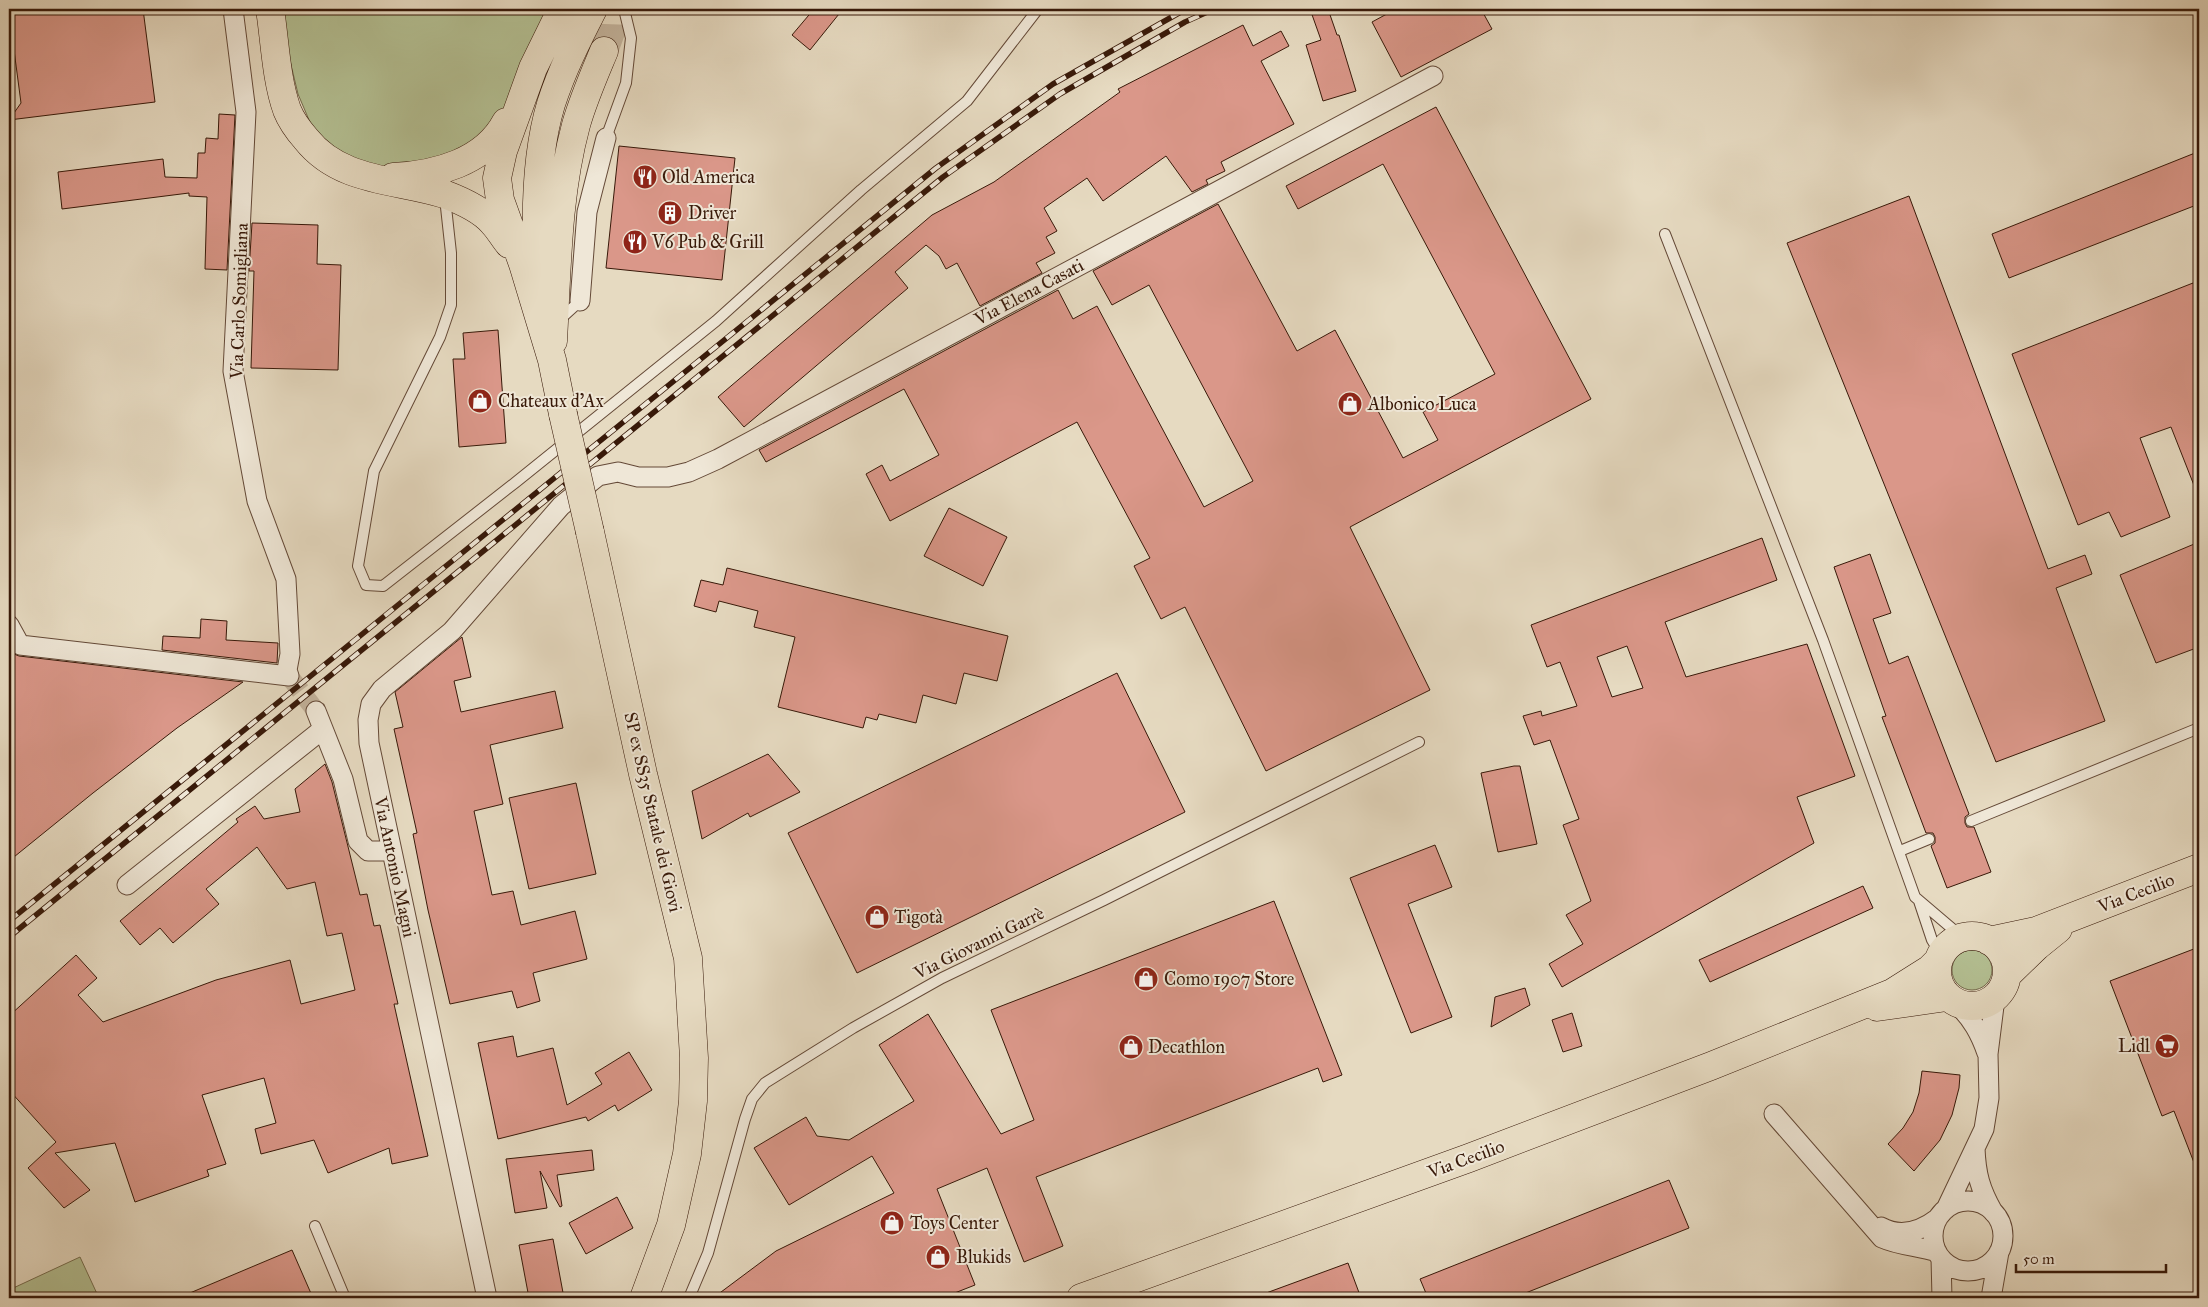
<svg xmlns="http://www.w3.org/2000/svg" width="2208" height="1307" font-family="'IM FELL Great Primer',serif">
<rect width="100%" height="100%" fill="#e6dac1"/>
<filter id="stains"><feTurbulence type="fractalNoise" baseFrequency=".004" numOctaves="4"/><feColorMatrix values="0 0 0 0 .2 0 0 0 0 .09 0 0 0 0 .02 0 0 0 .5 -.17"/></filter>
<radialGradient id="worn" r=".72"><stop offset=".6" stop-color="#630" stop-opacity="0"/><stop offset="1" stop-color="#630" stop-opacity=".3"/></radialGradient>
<path fill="#b4c093" stroke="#766c4e" d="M 282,9 L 379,9 L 384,15 L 391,9 L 551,9 L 501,124 L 456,157 L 392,168 L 370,165 L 341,155 L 312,127 L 298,94 L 287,48 Z
M1952 970a20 20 0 1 1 40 0a20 20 0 1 1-40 0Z
M 80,1257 L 99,1298 L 9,1298 L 9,1290 Z"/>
<path fill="#da9789" stroke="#381909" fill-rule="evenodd" d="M 9,9 L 143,9 L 155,102 L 9,120 L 21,103 L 14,50 L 9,51 Z
M 814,9 L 843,9 L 810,50 L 792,35 Z
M 1310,9 L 1328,9 L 1337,35 L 1339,35 L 1356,91 L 1323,101 L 1306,45 L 1321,40 Z
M 1396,9 L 1481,9 L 1492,29 L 1401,77 L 1372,22 Z
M 1243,25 L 1253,46 L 1281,31 L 1289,46 L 1261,61 L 1294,124 L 1221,162 L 1225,171 L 1206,180 L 1208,184 L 1192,192 L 1166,156 L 1103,201 L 1087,178 L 1044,208 L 1057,231 L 1046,237 L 1055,253 L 1036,263 L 1042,273 L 980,306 L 957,263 L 946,269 L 939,256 L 926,245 L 895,272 L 908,288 L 744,427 L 718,397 L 932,215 L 994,182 L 1120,92 L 1118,89 Z
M 1436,107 L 1591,399 L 1350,527 L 1430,690 L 1266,771 L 1185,607 L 1161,619 L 1134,566 L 1150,558 L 1077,422 L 890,521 L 866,474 L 882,465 L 890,481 L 939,455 L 904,389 L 766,462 L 759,450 L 1058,290 L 1073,319 L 1097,306 L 1204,507 L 1253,481 L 1149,285 L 1112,305 L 1093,271 L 1218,204 L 1297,351 L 1335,330 L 1403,458 L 1438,440 L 1423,412 L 1495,374 L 1383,164 L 1298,209 L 1286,186 Z
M 219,114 L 235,115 L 227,270 L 205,269 L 207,197 L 189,196 L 189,193 L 62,209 L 58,172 L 163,159 L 165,177 L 197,178 L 198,153 L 205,153 L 206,138 L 218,139 Z
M 619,146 L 735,158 L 722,280 L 606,268 Z
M 2195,153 L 2199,165 L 2199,204 L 2009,278 L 1992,234 Z
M 1909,196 L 2048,569 L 2085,555 L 2092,574 L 2056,588 L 2105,721 L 1996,762 L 1787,243 Z
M 252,223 L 318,225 L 317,264 L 341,265 L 338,370 L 251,368 L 254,271 L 249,271 Z
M 2193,283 L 2199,300 L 2199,498 L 2171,427 L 2140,438 L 2170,517 L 2121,537 L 2109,512 L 2078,525 L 2012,354 Z
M 498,330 L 506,443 L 459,447 L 453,359 L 465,359 L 463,333 Z
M 949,508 L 1007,537 L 983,586 L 924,556 Z
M 1762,538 L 1777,580 L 1665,622 L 1686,677 L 1807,644 L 1855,776 L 1797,797 L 1814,843 L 1562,987 L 1549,964 L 1583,944 L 1566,915 L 1591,901 L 1563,825 L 1579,819 L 1550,740 L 1534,745 L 1523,716 L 1541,711 L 1542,716 L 1577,706 L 1560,662 L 1547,667 L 1531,625 ZM 1627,646 L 1643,688 L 1612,697 L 1597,657 Z
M 2199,542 L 2199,647 L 2156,663 L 2120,575 Z
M 1870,554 L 1891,613 L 1873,619 L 1889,664 L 1908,656 L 1969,814 L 1965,817 L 1965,823 L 1967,827 L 1974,827 L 1991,872 L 1947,888 L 1931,846 L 1935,843 L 1935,837 L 1933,833 L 1926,833 L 1882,717 L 1886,716 L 1834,567 Z
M 727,568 L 1008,636 L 997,681 L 964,673 L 956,704 L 923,695 L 916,723 L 879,714 L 877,720 L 866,717 L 863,728 L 778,707 L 795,637 L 754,627 L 758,611 L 719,601 L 716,612 L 694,606 L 701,580 L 723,585 Z
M 201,619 L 227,621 L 226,640 L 278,643 L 277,663 L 162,650 L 163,636 L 200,638 Z
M 462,637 L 471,677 L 454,681 L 461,712 L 555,691 L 563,728 L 490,745 L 503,804 L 474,811 L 492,895 L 513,891 L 521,925 L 575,911 L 587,959 L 533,973 L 540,1001 L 517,1008 L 512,991 L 450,1004 L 428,910 L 413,834 L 417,833 L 394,729 L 403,727 L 395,692 Z
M 9,652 L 19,656 L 243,682 L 177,728 L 93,793 L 9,861 Z
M 1117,673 L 1185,812 L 857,973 L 788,833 Z
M 768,754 L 800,792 L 750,817 L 748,813 L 702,839 L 692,791 Z
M 325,764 L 332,782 L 360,895 L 367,894 L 374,926 L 380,925 L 398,1004 L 394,1004 L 428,1156 L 392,1164 L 389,1148 L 328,1173 L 314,1140 L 261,1154 L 255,1129 L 276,1123 L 264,1078 L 202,1095 L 226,1164 L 207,1170 L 209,1176 L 135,1202 L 115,1143 L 55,1153 L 90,1190 L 64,1208 L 28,1168 L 56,1142 L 9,1090 L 9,1016 L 76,955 L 97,978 L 78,995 L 103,1022 L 216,980 L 290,960 L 301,1004 L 355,990 L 342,933 L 327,936 L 315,882 L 287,889 L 257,847 L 206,889 L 219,904 L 173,943 L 160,928 L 140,945 L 120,921 L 238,822 L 236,819 L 255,806 L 264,819 L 300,812 L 295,789 Z
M 1514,766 L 1520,766 L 1537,844 L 1498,852 L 1481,773 Z
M 576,783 L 596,874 L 529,889 L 509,798 Z
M 1435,845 L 1452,887 L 1408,904 L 1452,1017 L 1411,1033 L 1350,878 Z
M 1863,886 L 1873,908 L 1710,982 L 1699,960 Z
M 1274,901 L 1342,1075 L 1323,1082 L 1318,1068 L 1036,1177 L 1063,1246 L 1024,1262 L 987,1168 L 937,1189 L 975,1285 L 942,1298 L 713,1298 L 776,1251 L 894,1193 L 872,1156 L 789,1205 L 754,1148 L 806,1117 L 817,1136 L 849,1140 L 914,1101 L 879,1045 L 928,1014 L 1001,1134 L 1034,1120 L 991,1010 Z
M 2199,947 L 2199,1173 L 2198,1173 L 2174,1111 L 2162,1116 L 2110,981 Z
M 1525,988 L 1530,1005 L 1491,1027 L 1495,997 Z
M 1572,1013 L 1582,1046 L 1563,1052 L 1552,1020 Z
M 513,1036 L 517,1057 L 553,1048 L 567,1105 L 602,1084 L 595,1073 L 629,1052 L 652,1090 L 618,1111 L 615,1105 L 588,1121 L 586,1117 L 498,1139 L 478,1043 Z
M 1922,1071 L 1960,1075 L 1959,1088 L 1952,1115 L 1940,1140 L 1914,1171 L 1888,1144 L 1903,1128 L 1913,1112 L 1919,1093 Z
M 592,1150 L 594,1170 L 557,1175 L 562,1206 L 560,1207 L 540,1171 L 547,1208 L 515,1213 L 506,1159 Z
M 1669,1180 L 1689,1228 L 1513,1298 L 1428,1298 L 1420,1279 Z
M 617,1197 L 633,1228 L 586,1254 L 569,1223 Z
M 553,1239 L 564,1298 L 529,1298 L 519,1245 Z
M 292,1250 L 313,1298 L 178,1298 Z
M 1348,1263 L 1361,1298 L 1258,1298 L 1258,1296 Z"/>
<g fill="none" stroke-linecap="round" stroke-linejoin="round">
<path stroke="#c3b39c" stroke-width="19" stroke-dasharray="19 9" stroke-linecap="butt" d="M 289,676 L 316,711"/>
<path stroke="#c3b39c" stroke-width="28" stroke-dasharray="28 14" stroke-linecap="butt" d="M 604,51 L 611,32 L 612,9"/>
<defs>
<path id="lane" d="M 606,138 L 626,83 L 631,38 L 624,9
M 445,198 L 451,253 L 451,305 L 440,337 L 374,471 L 358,566 L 366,585 L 383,586 L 516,482 L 716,321 L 861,190 L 967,101 L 1038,9
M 1665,234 L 1823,640 L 1915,897 L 1962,937
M 558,321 L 580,301
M 1971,821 L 2199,728
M 1900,851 L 1929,839
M 1919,901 L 1932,940 L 1941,955
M 315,1226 L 345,1298
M 689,1298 L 708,1253 L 745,1119 L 752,1099 L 765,1083 L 853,1028 L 942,978 L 1104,900 L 1419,742"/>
<path id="street" d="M 580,301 L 587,212 L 606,138
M 9,625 L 20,645 L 289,676 L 287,670 L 290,654 L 286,579 L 257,501 L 233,371 L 246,112 L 233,9
M 316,711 L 343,779 L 358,841 L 368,851 L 391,851
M 127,885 L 323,729
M 1957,1004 C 1972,1019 1980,1033 1987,1053
M 1774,1114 L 1882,1238 C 1900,1246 1919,1246 1937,1252
M 1975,1148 L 1984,1129 L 1989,1098 L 1988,1054 L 1995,998
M1933 1236a35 35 0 1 1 70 0a35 35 0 1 1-70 0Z
M 1946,1209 L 1975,1148 C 1976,1174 1980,1189 1993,1212
M 1881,1227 C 1901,1238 1921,1231 1938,1218
M 1941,1258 L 1942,1298
M 487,1298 L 369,743 L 368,720 L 371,704 L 382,689 L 452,631 L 561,506 L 598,476 L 618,472 L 638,477 L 668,477 L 689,472 L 718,459 L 1433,76
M 1991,1298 L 1999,1252"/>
<path id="primary" d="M 270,9 C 275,42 276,79 287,110 C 291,120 299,131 306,139 C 340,182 395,179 444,194 C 460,200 482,210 493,223 C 499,229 503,237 509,244
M 562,9 L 533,68 L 503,151 L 497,178 L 500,200 L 523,264 L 552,360 L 563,414
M 393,177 C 436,175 485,162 506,122
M 539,283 C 535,227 535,157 551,104 C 562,70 577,40 593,9
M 553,341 C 557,269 557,195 576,125 C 583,100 594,75 604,51
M 590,532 L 643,774 L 688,958 L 694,1058 L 693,1101 L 687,1154 L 671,1225 L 644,1298
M1937 971a35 35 0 1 1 70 0a35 35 0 1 1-70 0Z
M 1989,941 L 2036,931 L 2199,868
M 2007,975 L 2037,946 L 2058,929
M 1877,1007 L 1947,997
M 1081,1298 L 1469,1158 L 1711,1066 L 1892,993 L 1930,969 L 1938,961"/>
</defs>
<use href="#lane" stroke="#644937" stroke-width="12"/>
<use href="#street" stroke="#644937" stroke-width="21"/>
<use href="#primary" stroke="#381909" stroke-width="29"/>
<use href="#lane" stroke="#efe7d7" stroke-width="10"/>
<use href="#street" stroke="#efe7d7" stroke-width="19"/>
<use href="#primary" stroke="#e6dac1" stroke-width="28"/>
<defs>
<path id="rail" d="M 9,921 L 936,168 L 1053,84 L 1186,9
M 9,937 L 943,177 L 1060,94 L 1185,22 L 1214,9"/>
</defs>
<use href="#rail" stroke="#381909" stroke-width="5.5"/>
<use href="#rail" stroke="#efe7d7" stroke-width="4" stroke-dasharray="11" stroke-linecap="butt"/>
<defs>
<path id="primary-bridge" d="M 563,414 L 590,532"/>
</defs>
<use href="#primary-bridge" stroke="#381909" stroke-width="29" stroke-linecap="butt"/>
<use href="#primary-bridge" stroke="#e6dac1" stroke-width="28"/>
</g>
<defs>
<symbol id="restaurant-disc" viewBox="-11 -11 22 22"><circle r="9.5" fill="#8f2418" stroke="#efe7d7"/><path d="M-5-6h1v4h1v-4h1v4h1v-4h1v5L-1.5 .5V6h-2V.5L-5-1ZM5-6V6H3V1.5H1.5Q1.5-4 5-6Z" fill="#fff"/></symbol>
<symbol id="building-disc" viewBox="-11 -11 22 22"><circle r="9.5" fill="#8f2418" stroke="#efe7d7"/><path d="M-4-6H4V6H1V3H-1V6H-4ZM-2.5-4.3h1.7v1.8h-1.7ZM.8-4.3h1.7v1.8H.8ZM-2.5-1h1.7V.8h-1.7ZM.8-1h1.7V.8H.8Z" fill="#fff"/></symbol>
<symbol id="shop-disc" viewBox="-11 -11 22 22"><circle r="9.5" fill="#8f2418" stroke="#efe7d7"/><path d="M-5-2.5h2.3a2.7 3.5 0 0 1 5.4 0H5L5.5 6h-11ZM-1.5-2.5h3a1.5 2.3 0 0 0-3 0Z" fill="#fff"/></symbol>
<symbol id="supermarket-disc" viewBox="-11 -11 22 22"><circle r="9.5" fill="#8f2418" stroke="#efe7d7"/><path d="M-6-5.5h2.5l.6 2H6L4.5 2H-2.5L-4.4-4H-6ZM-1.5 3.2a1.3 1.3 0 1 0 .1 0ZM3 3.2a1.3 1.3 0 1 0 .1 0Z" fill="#fff"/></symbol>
</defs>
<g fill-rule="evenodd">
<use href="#restaurant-disc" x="631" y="163" width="28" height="28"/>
<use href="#building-disc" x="656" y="199" width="28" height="28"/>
<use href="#restaurant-disc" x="621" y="228" width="28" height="28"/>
<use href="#shop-disc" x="466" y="387" width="28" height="28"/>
<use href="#shop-disc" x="1336" y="390" width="28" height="28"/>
<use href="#shop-disc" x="863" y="903" width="28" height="28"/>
<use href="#shop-disc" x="1132" y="965" width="28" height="28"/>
<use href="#supermarket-disc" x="2153" y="1032" width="28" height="28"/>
<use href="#shop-disc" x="1117" y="1033" width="28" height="28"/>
<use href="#shop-disc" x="878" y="1209" width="28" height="28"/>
<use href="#shop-disc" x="924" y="1243" width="28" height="28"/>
</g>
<g text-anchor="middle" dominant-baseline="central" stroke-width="4" stroke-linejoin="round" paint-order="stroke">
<g font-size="18" fill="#381909" stroke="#efe7d7" text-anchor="start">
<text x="662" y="177">Old America</text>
<text x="688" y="213">Driver</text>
<text x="652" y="242">V6 Pub &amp; Grill</text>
<text x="498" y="401">Chateaux d'Ax</text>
<text x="1368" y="404">Albonico Luca</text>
<text x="894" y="917">Tigotà</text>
<text x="1164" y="979">Como 1907 Store</text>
<text x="2150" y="1046" text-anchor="end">Lidl</text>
<text x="1148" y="1047">Decathlon</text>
<text x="910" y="1223">Toys Center</text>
<text x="956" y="1257">Blukids</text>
</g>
<g font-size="18" fill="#381909" stroke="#efe7d7">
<text transform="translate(1029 292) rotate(-28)">Via Elena Casati</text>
<text transform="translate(239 301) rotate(-88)">Via Carlo Somigliana</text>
<text transform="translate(653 812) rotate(77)">SP ex SS35 Statale dei Giovi</text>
<text transform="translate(395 867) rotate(78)">Via Antonio Magni</text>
<text transform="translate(2136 893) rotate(-21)">Via Cecilio</text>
<text transform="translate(979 943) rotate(-26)">Via Giovanni Garrè</text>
<text transform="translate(1466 1159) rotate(-20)">Via Cecilio</text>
</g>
</g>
<rect width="2208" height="1307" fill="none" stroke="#e6dac1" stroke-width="30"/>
<rect x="10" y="10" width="2188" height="1287" fill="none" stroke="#381909" stroke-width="2.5"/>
<rect x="15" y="15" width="2178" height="1277" fill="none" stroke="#381909"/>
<path d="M2016 1264v8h150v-8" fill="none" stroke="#381909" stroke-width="2.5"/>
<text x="2023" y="1264" font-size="15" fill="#381909" stroke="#efe7d7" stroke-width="4" paint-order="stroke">50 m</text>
<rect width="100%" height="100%" filter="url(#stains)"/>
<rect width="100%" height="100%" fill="url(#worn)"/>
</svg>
